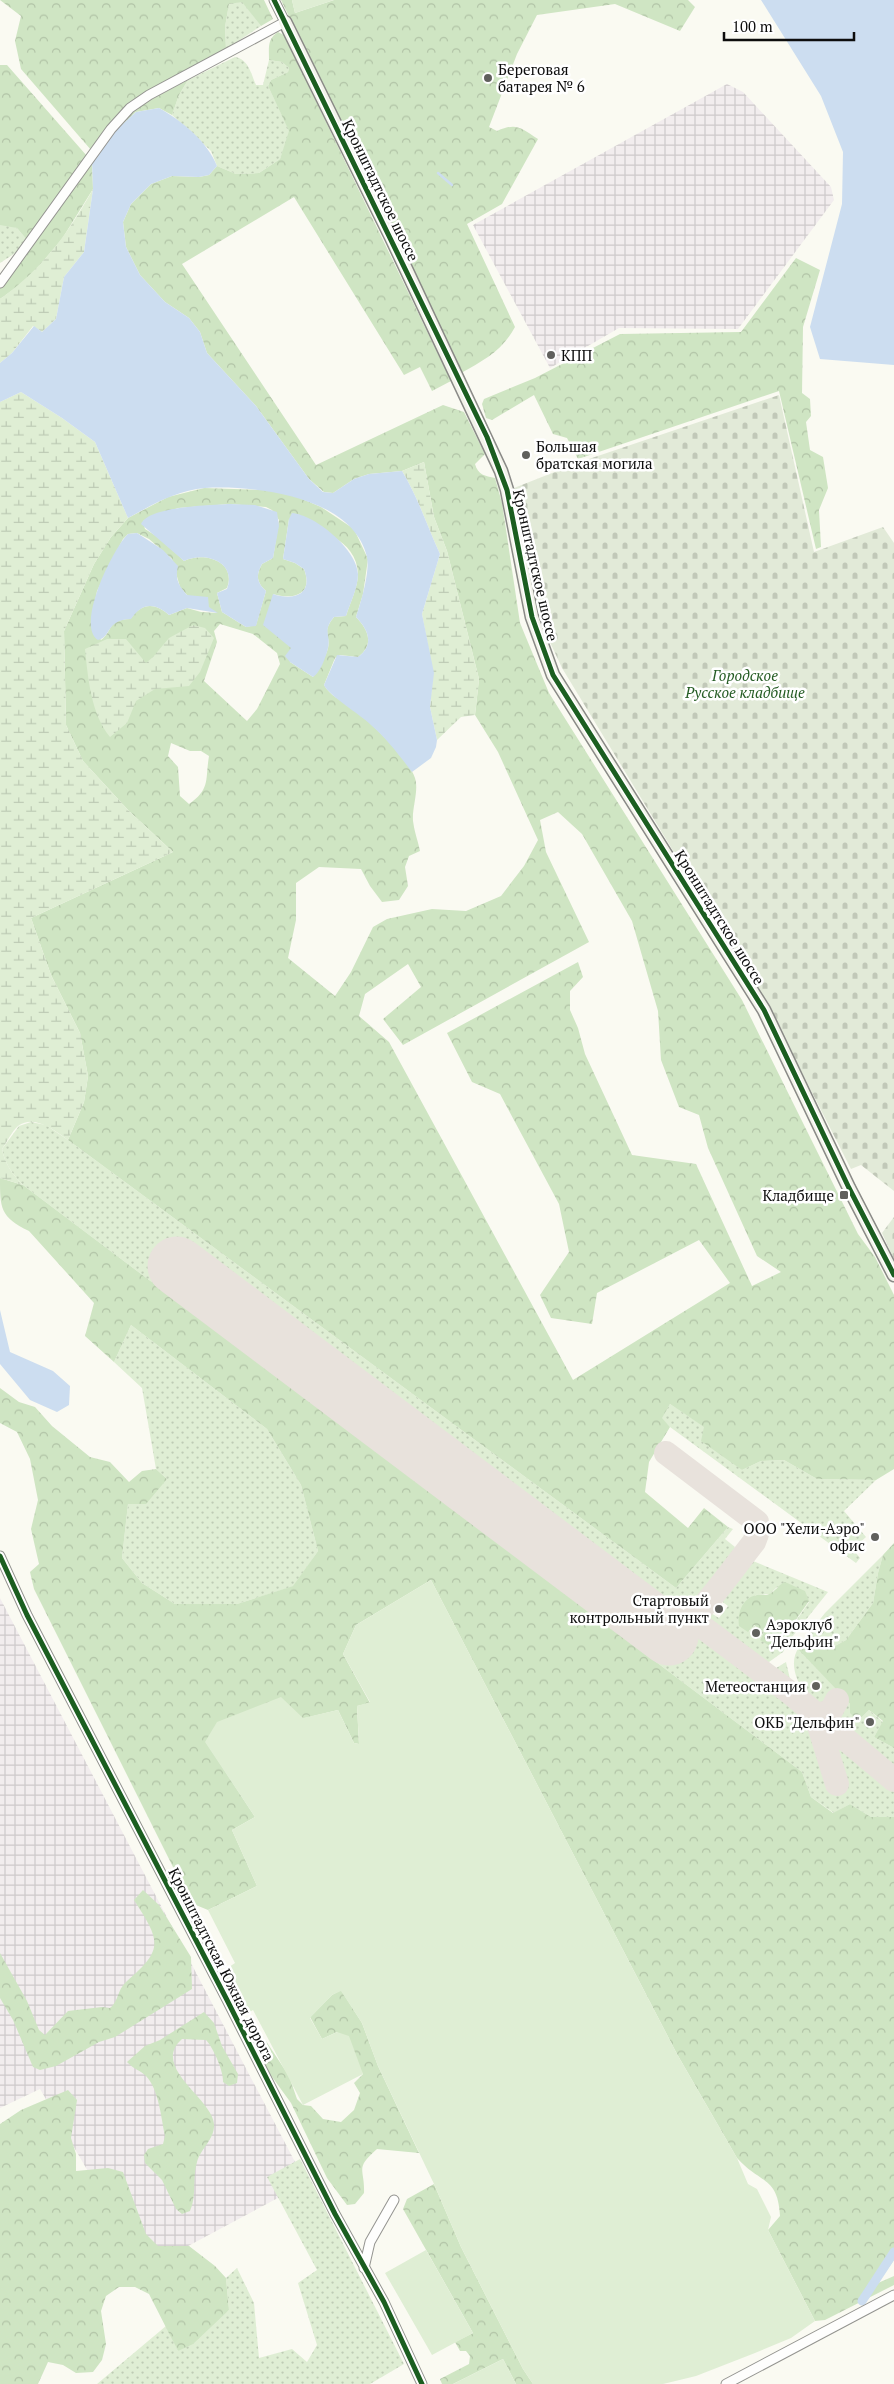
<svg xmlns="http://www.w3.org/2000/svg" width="894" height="2384" font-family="'PT Serif',serif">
<defs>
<pattern id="industrial-grid" width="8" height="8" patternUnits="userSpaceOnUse" patternTransform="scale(1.25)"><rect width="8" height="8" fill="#f2edee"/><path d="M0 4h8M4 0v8" fill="none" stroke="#cecacb"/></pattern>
<pattern id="grass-dots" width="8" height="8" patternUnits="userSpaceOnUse" patternTransform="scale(1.25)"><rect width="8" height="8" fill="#dfeed4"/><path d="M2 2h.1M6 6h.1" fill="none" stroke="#becbb5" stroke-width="1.8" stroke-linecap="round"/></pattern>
<pattern id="forest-crowns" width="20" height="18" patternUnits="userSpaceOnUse" patternTransform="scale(1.25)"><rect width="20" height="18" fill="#cfe5c3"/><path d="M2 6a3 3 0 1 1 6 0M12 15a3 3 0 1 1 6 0" fill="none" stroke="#b1c3a6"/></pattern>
<pattern id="wetland-marsh" width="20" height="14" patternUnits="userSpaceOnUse" patternTransform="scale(1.25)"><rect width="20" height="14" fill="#dfeed4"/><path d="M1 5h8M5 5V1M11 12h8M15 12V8" fill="none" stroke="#becbb5"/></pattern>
<pattern id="cemetery-stones" width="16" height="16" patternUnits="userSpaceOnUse" patternTransform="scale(1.25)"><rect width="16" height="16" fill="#e2ead8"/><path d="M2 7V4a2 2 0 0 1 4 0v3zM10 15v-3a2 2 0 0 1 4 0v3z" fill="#c1c8b8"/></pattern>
</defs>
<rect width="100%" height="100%" fill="#fafaf2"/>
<path fill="url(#industrial-grid)" d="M 727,84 L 743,92 L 831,187 L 834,200 L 738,329 L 619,328 L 550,368 L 473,225 Z
M 0,1598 L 306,2183 L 145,2269 L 40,2089 L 0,2108 Z"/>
<path fill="url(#grass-dots)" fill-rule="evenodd" d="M 242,1 L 261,26 L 226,49 L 225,27 L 229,4 Z
M 235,57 C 248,59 251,73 256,85 L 263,85 L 269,60 L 282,62 L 289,68 L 288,72 L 271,80 L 268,86 L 290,132 L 280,159 L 259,173 L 236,174 L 217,166 L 211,151 L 172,115 L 179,95 L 188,80 Z
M 6,224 L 17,228 L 27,240 L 17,252 L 0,263 L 0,225 Z
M 31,1122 L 46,1125 L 68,1140 L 676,1588 L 728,1527 L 733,1529 L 725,1539 L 735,1547 C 727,1564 700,1604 680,1606 C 674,1607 669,1605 664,1603 L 180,1240 L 153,1275 L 672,1665 L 699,1629 L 757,1672 L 894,1785 L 894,1817 L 871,1817 L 850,1804 L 834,1813 L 811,1797 L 802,1772 L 23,1185 C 12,1174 5,1164 2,1149 L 19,1126 Z
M 131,1325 L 267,1429 L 301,1485 L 318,1551 L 294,1586 L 237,1604 L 175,1604 L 142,1583 L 122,1558 L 128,1504 L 167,1479 L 156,1469 L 142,1388 L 114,1362 Z
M 670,1404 L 705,1427 L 742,1470 L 761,1461 L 784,1460 L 817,1479 L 876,1480 L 844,1511 L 866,1537 L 853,1549 L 860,1558 L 856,1563 L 670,1427 L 661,1418 Z
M 883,1555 L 878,1573 L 873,1603 L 846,1640 L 835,1646 L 811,1638 L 803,1641 L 825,1613 Z
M 753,1561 L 828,1592 L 792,1637 L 783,1652 L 769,1662 L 756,1661 L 712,1628 L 707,1618 L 711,1613 L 719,1618 L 728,1606 L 720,1600 ZM 777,1587 L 809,1602 L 785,1637 L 760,1640 L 764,1632 L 753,1625 L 749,1632 L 755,1595 L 770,1594 Z
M 799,1647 L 800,1650 L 850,1704 L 858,1721 L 869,1710 L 883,1722 L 874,1737 L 894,1748 L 894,1777 C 867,1755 771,1688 799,1647 Z
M 786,1662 L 790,1679 L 799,1696 L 767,1670 L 773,1670 Z
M 300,2159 L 404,2364 L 370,2384 L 97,2384 L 166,2326 L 178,2351 L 229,2310 L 226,2278 L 237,2268 L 254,2303 L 259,2358 L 292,2349 L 307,2362 L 317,2345 L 298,2283 L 317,2270 L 267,2177 Z"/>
<path fill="url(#forest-crowns)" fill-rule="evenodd" d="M 0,0 L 264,0 L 273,19 L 261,26 L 242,2 L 229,4 L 225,27 L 226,49 L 145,94 L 91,150 L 21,69 L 15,41 L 21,16 Z
M 281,0 L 292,0 L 295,13 L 334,0 L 688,0 L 695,7 L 680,31 L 615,4 L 537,15 L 517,54 L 489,127 L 497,131 C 517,122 521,128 538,139 L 502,204 L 467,224 L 515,327 C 502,351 484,360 461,373 Z
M 278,32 L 284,35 L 451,381 L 432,391 L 420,367 L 404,375 L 294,197 L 182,264 L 316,465 L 443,405 L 464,412 L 485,454 L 475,464 C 478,475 485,476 495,478 L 502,503 L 520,623 L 549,693 L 742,1000 L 858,1234 L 875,1257 L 894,1295 L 894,1469 L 876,1480 L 817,1479 L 784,1460 L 761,1461 L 742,1470 L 701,1441 L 704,1427 L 670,1404 L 662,1418 L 670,1427 L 649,1462 L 645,1492 L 688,1528 L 704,1508 L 728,1527 L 676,1588 L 68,1140 L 84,1102 L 88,1076 L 80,1033 L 51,975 L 31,918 L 173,852 L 129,811 L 83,761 L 66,725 L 64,631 L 94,564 L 111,537 L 128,518 L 168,497 L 204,488 L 265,490 L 293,495 L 321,507 L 354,529 L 368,559 L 363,594 L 356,617 C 368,629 375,645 358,657 L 340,655 L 335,658 L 324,685 C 330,696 341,700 351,707 C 369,721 408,757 415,778 C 419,791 412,807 413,821 C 414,831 418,841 420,851 L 409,856 L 405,867 L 408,886 L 399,900 L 382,902 L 370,886 L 361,869 L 319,867 L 296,883 L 296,920 L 288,958 L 335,996 L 351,972 L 373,927 L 387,919 L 432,909 L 466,911 L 501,896 L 524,866 L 538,840 L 498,752 L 475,715 L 479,679 L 447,551 L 434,517 L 424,462 L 402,471 L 369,474 L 354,479 L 333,493 L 324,492 L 309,479 L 256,406 L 207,353 L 200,332 L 189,318 L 165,302 L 140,275 L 126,247 L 123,222 L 131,204 L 151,184 L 172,176 L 199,177 L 209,175 L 217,166 L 236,174 L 259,173 L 280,159 L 289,131 L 268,86 L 271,80 L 288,72 L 289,68 L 282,62 L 269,60 C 269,48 267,39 278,32 ZM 230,504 L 266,507 L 272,510 L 279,520 L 273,558 L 262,564 C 256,575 256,582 266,591 L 256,625 L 246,627 L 222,612 L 217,593 L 227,588 C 237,562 205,551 184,561 L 161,539 L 145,529 L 143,521 L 178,508 ZM 289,519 C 316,529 357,538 358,574 C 358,587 350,603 346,616 L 334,617 C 321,633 331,635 328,648 C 326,657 318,668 313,677 L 290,662 L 291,648 L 273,594 C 293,600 314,595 304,569 L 295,563 L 283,559 ZM 137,533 L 149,539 L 172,559 L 180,587 L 187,595 L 217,613 L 201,612 L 187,608 L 169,615 C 154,602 142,603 130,619 C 106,620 114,630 101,640 L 91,623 L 97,591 L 123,539 L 128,534 ZM 220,624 L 253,634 L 277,653 L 280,664 L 257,709 L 247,721 L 204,681 L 217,642 L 214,631 ZM 171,743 L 190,751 L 201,751 L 209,756 C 205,779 211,789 189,804 L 180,796 L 178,767 L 168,756 ZM 558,812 L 582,834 L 632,921 L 658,1011 L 661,1060 L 679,1107 L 699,1115 L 708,1148 L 757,1256 L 781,1272 L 752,1286 L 696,1164 L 632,1155 L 585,1054 L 578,1028 L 570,1010 L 570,991 L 583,977 L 578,962 L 447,1033 L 472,1082 L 500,1094 L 559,1204 L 569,1252 L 540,1295 L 551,1318 L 592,1324 L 597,1293 L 699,1240 L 730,1283 L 573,1380 L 389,1042 L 359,1016 L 365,994 L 408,964 L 421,987 L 383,1019 L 403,1045 L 589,942 L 546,852 L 540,820 Z
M 0,65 L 7,65 L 87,156 L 27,240 L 17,228 L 0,225 Z
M 188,80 L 179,95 L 172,115 L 159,108 L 136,112 L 112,134 L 131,110 Z
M 92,161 L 93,189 L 62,239 L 27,280 L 0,299 L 0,286 Z
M 796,258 L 820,270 L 803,327 L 802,393 L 810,399 L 811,416 L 806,422 L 810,450 L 823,457 L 828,488 L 819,510 L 821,547 L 816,549 L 779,391 L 578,459 L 567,438 L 553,434 L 534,395 L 492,420 L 486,418 L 482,404 L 484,399 L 535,378 L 620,334 L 741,332 Z
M 0,1178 L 23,1185 L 802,1772 L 811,1797 L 833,1813 L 850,1804 L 871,1817 L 894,1817 L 894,2260 L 878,2283 L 894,2276 L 894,2285 L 825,2320 L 815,2321 L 768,2230 L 780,2216 C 778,2176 760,2184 737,2158 L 677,2054 L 431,1580 L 356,1625 L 343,1654 L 370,1703 L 357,1706 L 359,1744 L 354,1743 L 338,1710 L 206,1742 L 255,1817 L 232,1830 L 257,1886 L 208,1910 L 191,1903 L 34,1589 L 30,1572 L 39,1564 L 31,1529 L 38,1500 L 30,1459 L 17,1432 L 0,1423 L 0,1388 L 19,1402 L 35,1407 L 52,1426 L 90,1457 L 110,1462 L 129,1482 L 142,1471 L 156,1469 L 167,1479 L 146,1504 L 128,1504 L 122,1558 L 142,1583 L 175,1604 L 237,1604 L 293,1586 L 318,1551 L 301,1485 L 267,1429 L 131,1325 L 114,1362 L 85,1336 L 94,1303 L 29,1231 C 0,1217 0,1208 0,1178 Z
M 894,1543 L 894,1748 L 874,1737 L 883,1721 L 869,1710 L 858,1721 L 850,1713 L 850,1704 L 799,1650 C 801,1630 823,1641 835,1646 L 846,1640 L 873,1603 L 878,1573 L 883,1555 Z
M 785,1582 L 805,1591 L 809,1601 L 784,1637 L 770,1646 L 760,1640 L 764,1632 L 754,1625 L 748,1632 L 739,1626 C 737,1613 743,1597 757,1595 C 761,1594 766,1596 769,1594 C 775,1592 778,1585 785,1582 Z
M 143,1890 L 159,1905 L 191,1957 L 192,1989 L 115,2037 L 99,2042 L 56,2066 L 40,2070 L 33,2067 L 13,2020 L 0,1998 L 0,1953 L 27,2001 L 39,2030 L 45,2035 L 68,2011 L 102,2007 L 110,2008 C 119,2001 117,1990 126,1982 C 164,1949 161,1942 134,1900 Z
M 341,1990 L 362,2023 L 378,2066 L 419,2153 L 377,2149 C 354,2169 365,2168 364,2193 L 355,2204 L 347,2205 L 327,2178 L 291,2103 L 267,2070 L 262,2055 L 262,2048 L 266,2041 L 289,2076 L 297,2099 L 303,2105 L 311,2106 L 323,2119 L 341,2122 L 354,2110 L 360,2093 L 354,2083 L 363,2074 L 337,2032 L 322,2039 L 310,2017 L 332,1995 Z
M 204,2012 L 214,2023 L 222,2046 L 238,2074 L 237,2083 L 229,2086 L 223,2082 C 224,2072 213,2047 206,2040 L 182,2039 C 150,2067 213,2099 214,2124 C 215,2139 201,2148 197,2162 C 192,2178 197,2196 190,2211 L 182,2214 L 176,2209 L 162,2180 L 145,2163 L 144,2155 L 148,2149 L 163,2144 L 165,2136 C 161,2117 159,2090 146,2076 C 140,2070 133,2069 127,2062 L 145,2046 L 160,2040 Z
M 68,2090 L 77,2100 L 71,2138 L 76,2154 L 76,2171 L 108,2168 L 123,2172 L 146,2234 L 158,2246 L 189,2246 L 215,2266 L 226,2278 L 229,2310 L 193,2344 L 178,2351 L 149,2294 L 135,2287 L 119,2287 L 106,2296 L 101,2311 L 106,2344 L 102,2360 L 93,2372 L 76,2373 L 63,2365 L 48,2362 L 38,2384 L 0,2384 L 0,2124 L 21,2110 Z
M 434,2184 L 461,2247 L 523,2369 L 533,2384 L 516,2384 L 503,2359 L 453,2384 L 442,2384 L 440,2379 L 469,2364 L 470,2356 L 466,2351 L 460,2351 L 455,2342 L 473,2333 L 403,2209 L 407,2199 Z"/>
<path fill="url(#wetland-marsh)" d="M 93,189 L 84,252 L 64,277 L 56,319 L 42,332 L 33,326 L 12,353 L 0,363 L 0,299 C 42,269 68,234 93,189 Z
M 21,392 L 62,418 L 95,442 L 128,518 L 111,537 L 94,564 L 64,631 L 66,725 L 83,761 L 129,811 L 173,852 L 31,918 L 51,975 L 80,1033 L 88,1076 L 84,1102 L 68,1140 C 55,1131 35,1114 18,1126 C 12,1131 7,1142 2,1149 C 5,1164 12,1174 23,1185 L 0,1178 L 0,402 Z
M 424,462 L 434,517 L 447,551 L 479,679 L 475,715 L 461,717 L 437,740 L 430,707 L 433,673 L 422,614 L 440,554 C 427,526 418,497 402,471 Z
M 193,625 L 205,628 L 214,638 L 200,672 L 189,686 L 155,689 L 136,701 L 127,723 L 110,737 C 91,714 88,678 85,649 L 107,639 L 126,639 L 146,663 L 153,657 L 169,638 Z"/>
<path fill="url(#cemetery-stones)" d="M 779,395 L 814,552 L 883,527 L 894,543 L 894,1191 L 861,1165 L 851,1169 L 771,1012 L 562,668 L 537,614 L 514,488 L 580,462 Z
M 894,1217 L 894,1259 L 882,1233 Z"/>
<path fill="#dfeed4" d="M 292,0 L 334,0 L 295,13 Z
M 431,1580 L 677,2054 L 737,2158 L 748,2184 L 757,2189 L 771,2217 L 768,2230 L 815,2321 L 791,2338 L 755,2353 L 696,2376 L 663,2384 L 533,2384 L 523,2369 L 461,2247 L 434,2184 L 378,2066 L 362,2023 L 341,1991 L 332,1995 L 310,2018 L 322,2039 L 337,2032 L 349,2036 L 363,2074 L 303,2105 L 253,2010 L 245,2015 L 223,1971 L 235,1963 L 208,1910 L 257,1886 L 232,1830 L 255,1817 L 205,1742 L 217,1722 L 281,1697 L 303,1718 L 338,1710 L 354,1743 L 359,1744 L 357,1706 L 370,1702 L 343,1654 L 356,1625 Z
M 426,2250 L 473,2333 L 432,2355 L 385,2273 Z
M 503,2359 L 516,2384 L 453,2384 Z"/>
<path fill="#ccddf0" d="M 761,0 L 894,0 L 894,365 L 820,359 L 810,327 L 842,204 L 843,152 L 821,96 Z
M 159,108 C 182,121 207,141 217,166 L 209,175 L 199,177 L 172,176 L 151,184 L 131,204 L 123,222 L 126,247 L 140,275 L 165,302 L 189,318 L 200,332 L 207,353 L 256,406 L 309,479 L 323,492 L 333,493 L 354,479 L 369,474 L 402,471 C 418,497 427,526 440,554 L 422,614 L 434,673 L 430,707 L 437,740 L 436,747 L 431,758 L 412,772 C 399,755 387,739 371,725 C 360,714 329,696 324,685 L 337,655 L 358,657 C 375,645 368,629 356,617 C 361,602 370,572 367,557 C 353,497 257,485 205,488 C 177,490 152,505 128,518 L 95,442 L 62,418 L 21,392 L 0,402 L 0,363 L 12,353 L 34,326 L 42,332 L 56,319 L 64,277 L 84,252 L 93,189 L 92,161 L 112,134 L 136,112 Z
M 230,504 L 255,505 L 277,512 L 279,526 L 273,558 L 262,564 C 256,575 256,582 266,591 L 256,626 L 246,627 L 222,612 L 217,593 L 227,589 C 237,562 205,551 184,561 L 141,524 C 149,506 212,505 230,504 Z
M 292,513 C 315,515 357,549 358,574 C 358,588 350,603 346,616 L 334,617 C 322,631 331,635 328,648 C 326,657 320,673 313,677 L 290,662 L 285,656 L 291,648 L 263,625 L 273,594 C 293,601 314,595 304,569 L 295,563 L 283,559 L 289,519 Z
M 137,533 L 163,550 L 178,566 C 175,579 178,585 187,595 L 208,597 L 209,607 L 218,613 L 187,608 L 169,615 C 154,602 142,603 131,619 C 105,620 112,637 98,640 C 75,626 113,548 128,534 Z
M 0,1310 L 10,1352 L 53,1371 L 70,1386 L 69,1405 L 57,1412 L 30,1400 L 0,1364 Z"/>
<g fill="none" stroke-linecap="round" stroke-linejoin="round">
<path stroke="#ccddf0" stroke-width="2.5" d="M 438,173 L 452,185"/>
<path stroke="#ccddf0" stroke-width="9" d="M 862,2301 L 894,2252"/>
<path stroke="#e8e2dc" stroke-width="24" d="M 666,1453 L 757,1522 L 757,1534 L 754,1542 C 737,1563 691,1630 669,1636
M 693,1620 L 793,1695 L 894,1780
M 837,1700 L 831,1711 L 816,1716 L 837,1784"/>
<path stroke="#e8e2dc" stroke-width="59" d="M 177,1266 L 669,1636"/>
<defs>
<path id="street" d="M 0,283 L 111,129 L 130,108 L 149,95 L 285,22 L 274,0
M 0,1556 L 27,1615 L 227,2000 L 335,2214 L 384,2302 L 422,2384
M 364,2268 L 370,2242 L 394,2200
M 726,2384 L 894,2295"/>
<path id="secondary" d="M 285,22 L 391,237 L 501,471 L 507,490 L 532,617 L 553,675 L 764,1010 L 849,1188 L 894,1275"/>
</defs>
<use href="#street" stroke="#949490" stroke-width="11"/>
<use href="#secondary" stroke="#8a8a87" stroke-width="15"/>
<use href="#street" stroke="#fefefd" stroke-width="9"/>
<use href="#secondary" stroke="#f3f3ea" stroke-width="12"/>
<defs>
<path id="cycleway" d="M 274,0 L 487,437 L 507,490 L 532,617 L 553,675 L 764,1010 L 849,1188 L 894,1275
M 0,1556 L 27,1615 L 227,2000 L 335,2214 L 384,2302 L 422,2384"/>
</defs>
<use href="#cycleway" stroke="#fff" stroke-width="8"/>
<use href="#cycleway" stroke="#1b5e20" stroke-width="5"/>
</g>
<g fill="#60605d" stroke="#fff" stroke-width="2">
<circle cx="488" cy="78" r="5"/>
<circle cx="551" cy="355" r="5"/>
<circle cx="526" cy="455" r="5"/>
<rect x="839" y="1190" width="10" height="10" rx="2.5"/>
<circle cx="875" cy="1537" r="5"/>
<circle cx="719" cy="1609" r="5"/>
<circle cx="756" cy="1633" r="5"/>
<circle cx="816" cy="1686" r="5"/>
<circle cx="870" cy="1722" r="5"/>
</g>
<g text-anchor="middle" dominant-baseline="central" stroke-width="5" stroke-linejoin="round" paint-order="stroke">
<g font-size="15" fill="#0d0d0d" stroke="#fff" text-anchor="end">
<text x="498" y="69" text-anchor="start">Береговая<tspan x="498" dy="17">батарея № 6</tspan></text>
<text x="561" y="355" text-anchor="start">КПП</text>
<text x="536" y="446" text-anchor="start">Большая<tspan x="536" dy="17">братская могила</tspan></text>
<text x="834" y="1195">Кладбище</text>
<text x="865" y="1528">ООО "Хели-Аэро"<tspan x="865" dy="17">офис</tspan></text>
<text x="709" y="1600">Стартовый<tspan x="709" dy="17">контрольный пункт</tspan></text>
<text x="766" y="1624" text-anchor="start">Аэроклуб<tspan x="766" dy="17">"Дельфин"</tspan></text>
<text x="806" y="1686">Метеостанция</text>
<text x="860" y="1722">ОКБ "Дельфин"</text>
</g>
<g font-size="15" fill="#0d0d0d" stroke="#fff">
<text transform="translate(381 190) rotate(64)">Кронштадтское шоссе</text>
<text transform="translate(536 565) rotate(77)">Кронштадтское шоссе</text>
<text transform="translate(720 917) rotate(58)">Кронштадтское шоссе</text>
<text transform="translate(222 1964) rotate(63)">Кронштадтская Южная дорога</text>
</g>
<g font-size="15" font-style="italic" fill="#265d25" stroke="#fff">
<text x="745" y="675">Городское<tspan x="745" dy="17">Русское кладбище</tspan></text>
</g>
</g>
<path d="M724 32v8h130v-8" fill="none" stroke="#0d0d0d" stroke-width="2.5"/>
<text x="732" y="32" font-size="15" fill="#0d0d0d" stroke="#ffffff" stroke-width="4" paint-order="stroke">100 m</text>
</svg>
